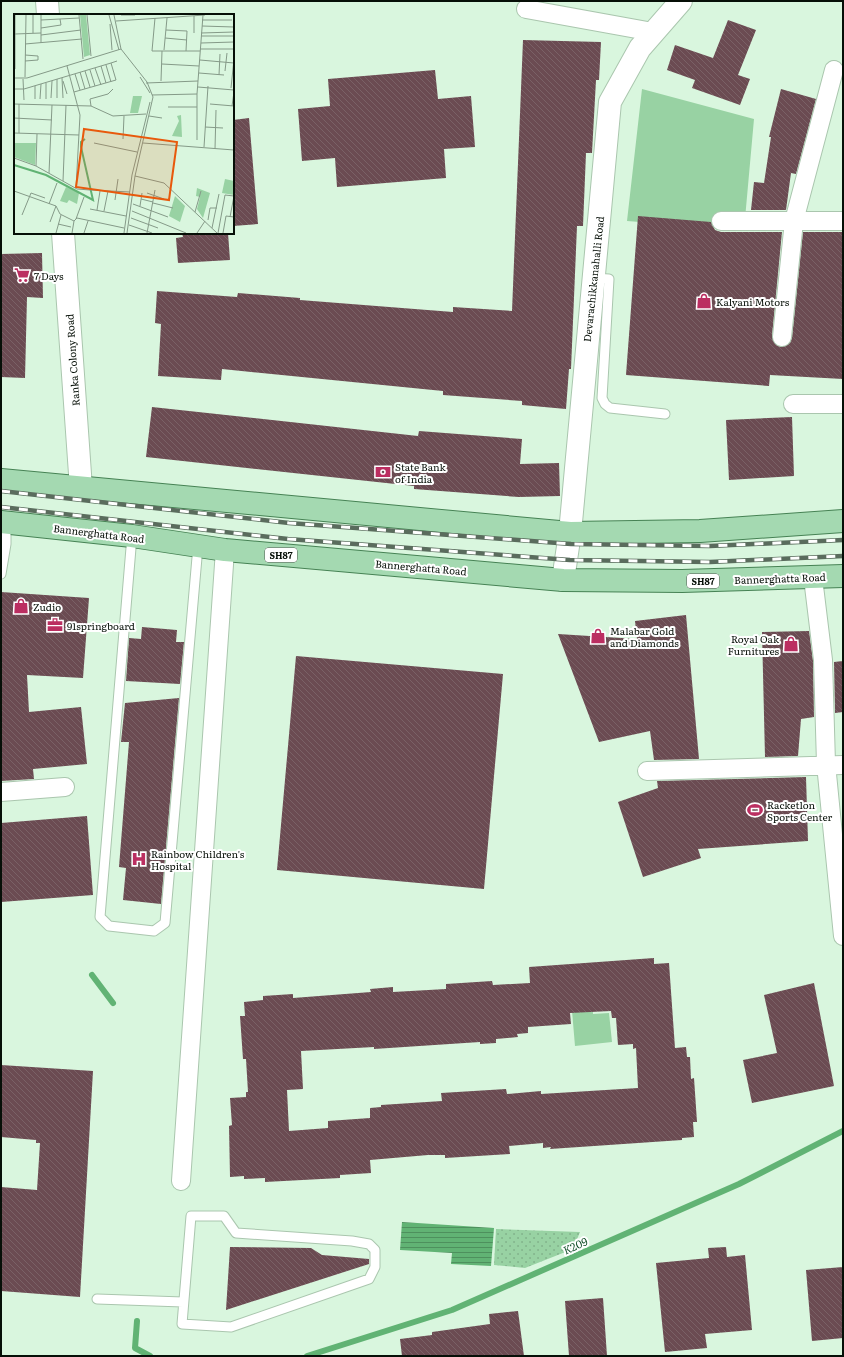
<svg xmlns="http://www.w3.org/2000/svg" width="844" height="1357" font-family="Literata,serif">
<defs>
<pattern id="park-dots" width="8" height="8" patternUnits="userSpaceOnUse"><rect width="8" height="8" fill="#98d2a3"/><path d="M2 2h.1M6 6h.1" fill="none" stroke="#82b38b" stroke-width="1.8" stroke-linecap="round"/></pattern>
<pattern id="water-rules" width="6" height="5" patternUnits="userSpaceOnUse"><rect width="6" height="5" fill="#61b374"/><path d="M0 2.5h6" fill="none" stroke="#4e905d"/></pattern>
<pattern id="building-back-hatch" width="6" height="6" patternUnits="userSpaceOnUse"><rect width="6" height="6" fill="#6b4b52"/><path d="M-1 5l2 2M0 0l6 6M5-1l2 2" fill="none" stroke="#7a6166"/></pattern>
</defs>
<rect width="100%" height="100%" fill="#d9f6de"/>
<path fill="#98d2a3" d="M 642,89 L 754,119 L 744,230 L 627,221 Z
M 592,998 L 593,1014 L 609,1013 L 612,1042 L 575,1046 L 571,999 Z"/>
<path fill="url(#park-dots)" d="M 496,1229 L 580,1232 L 573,1249 L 525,1268 L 494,1265 Z"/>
<path fill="url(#water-rules)" d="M 402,1222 L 494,1228 L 491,1266 L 451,1264 L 452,1253 L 400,1250 Z"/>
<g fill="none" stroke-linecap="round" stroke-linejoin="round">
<path stroke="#61b374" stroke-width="6" d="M 92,975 L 113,1003
M 137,1321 L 135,1348 L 150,1356
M 307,1356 L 452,1310 L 739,1184 L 843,1131"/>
</g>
<path fill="url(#building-back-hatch)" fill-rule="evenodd" d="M 728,20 L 756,30 L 738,75 L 750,79 L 740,105 L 692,88 L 695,80 L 667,70 L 675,45 L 713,58 Z
M 523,40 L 601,42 L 599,80 L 596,80 L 592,153 L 586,153 L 583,226 L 577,226 L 571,369 L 569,369 L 566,409 L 522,405 L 522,401 L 443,395 L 443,391 L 222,369 L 221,380 L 158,376 L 161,324 L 155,323 L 157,291 L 237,297 L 238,293 L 300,298 L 300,300 L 453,312 L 453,307 L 512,311 Z
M 435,70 L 438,99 L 471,96 L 475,147 L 444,149 L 446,178 L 337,187 L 335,158 L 302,161 L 298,109 L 330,106 L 328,79 Z
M 781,89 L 816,99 L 796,174 L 791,173 L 786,210 L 751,210 L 754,182 L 764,183 L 771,137 L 769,137 Z
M 249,118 L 258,224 L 233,226 L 233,120 Z
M 638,216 L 711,222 L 715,230 L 721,232 L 782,232 L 772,336 L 776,345 L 781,347 L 790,343 L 792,338 L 803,232 L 843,232 L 843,379 L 770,375 L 769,386 L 626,375 Z
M 182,233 L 228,233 L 230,260 L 178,263 L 176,238 L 183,237 Z
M 42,253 L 43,298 L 27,297 L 25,378 L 1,377 L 1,254 Z
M 152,407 L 418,436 L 419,431 L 522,439 L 520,464 L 559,463 L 560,496 L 519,497 L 414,489 L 414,486 L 146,457 Z
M 792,417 L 794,476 L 729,480 L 726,420 Z
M 1,592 L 89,598 L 83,678 L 27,675 L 29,712 L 81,707 L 87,764 L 33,769 L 34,779 L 1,781 Z
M 686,615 L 699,759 L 654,760 L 650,731 L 599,742 L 558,634 L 637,639 L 635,621 Z
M 142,627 L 177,630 L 176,642 L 184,642 L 180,684 L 126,681 L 129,638 L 141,639 Z
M 809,631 L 813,661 L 814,717 L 801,719 L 798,756 L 765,757 L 762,632 Z
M 296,656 L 503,674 L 484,889 L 277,870 Z
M 843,661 L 843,712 L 835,713 L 834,662 Z
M 179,698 L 161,904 L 123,900 L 126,868 L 119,867 L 129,742 L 121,742 L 125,703 Z
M 806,777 L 808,841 L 698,849 L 701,858 L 643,877 L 618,802 L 658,788 L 657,781 Z
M 87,816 L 93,895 L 1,902 L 1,823 Z
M 654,958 L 654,964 L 669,963 L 675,1048 L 686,1047 L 687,1057 L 690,1057 L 691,1079 L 694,1078 L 697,1122 L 693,1122 L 694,1137 L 682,1138 L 682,1140 L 550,1149 L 551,1147 L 543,1148 L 543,1143 L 509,1146 L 510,1154 L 445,1158 L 445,1155 L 428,1155 L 370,1160 L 371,1173 L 340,1175 L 340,1178 L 265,1182 L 265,1178 L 244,1179 L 244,1176 L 230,1177 L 229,1126 L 232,1125 L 230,1098 L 246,1097 L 246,1092 L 248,1092 L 246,1059 L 243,1059 L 240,1016 L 245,1016 L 244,1002 L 263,1000 L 263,996 L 293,994 L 293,998 L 371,992 L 370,989 L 393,987 L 393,992 L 446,989 L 446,984 L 492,981 L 493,985 L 530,983 L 529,967 ZM 611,1011 L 612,1018 L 616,1018 L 618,1045 L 633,1044 L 633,1049 L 636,1048 L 638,1088 L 541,1094 L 541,1091 L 507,1094 L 506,1089 L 441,1093 L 442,1101 L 381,1105 L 381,1107 L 370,1108 L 370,1118 L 328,1121 L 328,1128 L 289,1131 L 287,1090 L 303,1089 L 301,1051 L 374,1047 L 374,1049 L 480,1042 L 480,1044 L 496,1043 L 496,1039 L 518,1037 L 517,1034 L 528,1033 L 528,1027 L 571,1024 L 570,1013 Z
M 814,983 L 834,1086 L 752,1103 L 743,1060 L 777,1053 L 764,995 Z
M 1,1065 L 93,1071 L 80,1297 L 1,1291 L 1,1187 L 37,1190 L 40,1143 L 36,1143 L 36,1140 L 1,1137 Z
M 230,1247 L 311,1248 L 322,1255 L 369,1259 L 369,1264 L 226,1310 Z
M 726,1247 L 727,1257 L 745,1255 L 752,1330 L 705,1334 L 707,1348 L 665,1352 L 656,1263 L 709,1258 L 708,1248 Z
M 843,1267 L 843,1338 L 812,1341 L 806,1270 Z
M 603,1298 L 607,1356 L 569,1356 L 565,1301 Z
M 518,1311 L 524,1356 L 402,1356 L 400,1339 L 432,1335 L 432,1332 L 490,1324 L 489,1314 Z"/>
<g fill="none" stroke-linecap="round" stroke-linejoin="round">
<defs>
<path id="lane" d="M 594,278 L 609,279 L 602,398 L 605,404 L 610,408 L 665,414
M 132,536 L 100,917 L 109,926 L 154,931 L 165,923 L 198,546
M 1,574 L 6,544 L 6,522
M 191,1216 L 224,1216 L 236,1233 L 352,1241 L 369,1244 L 375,1250 L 375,1267 L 369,1279 L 231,1327 L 182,1324 Z
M 97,1299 L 183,1302"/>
<path id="street" d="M 526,9 L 653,32
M 721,221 L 843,221
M 782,337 L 794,221 L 834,70
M 793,404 L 843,404
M 813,578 L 823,660 L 826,764 L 843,936
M 647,771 L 843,765
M 1,792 L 65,787
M 181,1181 L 225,550"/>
<path id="secondary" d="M 47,1 L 48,15
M 63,233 L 81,488
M 563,580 L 570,533 L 610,102 L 640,48 L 681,1"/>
<path id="primary" d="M 1,480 L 570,533 L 700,531 L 843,521
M 1,522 L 132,536 L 225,550 L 563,580 L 682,581 L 843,576"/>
</defs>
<use href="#lane" stroke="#aac6ae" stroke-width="11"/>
<use href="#street" stroke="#aac6ae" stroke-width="20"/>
<use href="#secondary" stroke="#aac6ae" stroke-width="24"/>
<use href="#primary" stroke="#468254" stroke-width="24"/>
<use href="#lane" stroke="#fff" stroke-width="9"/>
<use href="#street" stroke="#fff" stroke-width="18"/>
<use href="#secondary" stroke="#fff" stroke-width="22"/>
<use href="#primary" stroke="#a4d9b1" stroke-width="22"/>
<defs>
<path id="rail" d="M 1,491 L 289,523 L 571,544 L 710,546 L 843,540
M 1,507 L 288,539 L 570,560 L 710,562 L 843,556"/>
</defs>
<use href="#rail" stroke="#5a6c5d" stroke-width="4.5"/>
<use href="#rail" stroke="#fff" stroke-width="3" stroke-dasharray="9" stroke-linecap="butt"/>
</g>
<defs>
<symbol id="supermarket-bare" viewBox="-9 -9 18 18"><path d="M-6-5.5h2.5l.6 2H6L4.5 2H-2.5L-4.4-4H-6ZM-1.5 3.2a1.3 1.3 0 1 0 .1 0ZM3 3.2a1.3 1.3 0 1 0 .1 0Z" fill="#bb2e61" stroke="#fff" stroke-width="2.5" paint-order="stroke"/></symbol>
<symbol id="shop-bare" viewBox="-9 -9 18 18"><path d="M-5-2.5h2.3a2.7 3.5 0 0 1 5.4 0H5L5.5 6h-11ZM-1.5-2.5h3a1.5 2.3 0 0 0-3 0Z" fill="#bb2e61" stroke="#fff" stroke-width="2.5" paint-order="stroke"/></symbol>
<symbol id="bank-bare" viewBox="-9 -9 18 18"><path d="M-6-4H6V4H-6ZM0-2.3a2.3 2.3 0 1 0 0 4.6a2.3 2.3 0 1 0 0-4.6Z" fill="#bb2e61" stroke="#fff" stroke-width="2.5" paint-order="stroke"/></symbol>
<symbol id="office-bare" viewBox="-9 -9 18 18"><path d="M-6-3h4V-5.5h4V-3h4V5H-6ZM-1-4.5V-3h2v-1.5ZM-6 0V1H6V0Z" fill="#bb2e61" stroke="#fff" stroke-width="2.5" paint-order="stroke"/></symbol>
<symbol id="stadium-bare" viewBox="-9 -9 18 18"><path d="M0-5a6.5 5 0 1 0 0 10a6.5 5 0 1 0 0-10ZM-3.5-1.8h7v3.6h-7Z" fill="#bb2e61" stroke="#fff" stroke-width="2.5" paint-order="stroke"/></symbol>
<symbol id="hospital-bare" viewBox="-9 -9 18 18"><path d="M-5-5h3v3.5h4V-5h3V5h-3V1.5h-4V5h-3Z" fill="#bb2e61" stroke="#fff" stroke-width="2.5" paint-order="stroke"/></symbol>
</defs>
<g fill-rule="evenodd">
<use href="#supermarket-bare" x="11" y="264" width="22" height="22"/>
<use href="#shop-bare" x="693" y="290" width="22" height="22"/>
<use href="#bank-bare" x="372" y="461" width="22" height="22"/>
<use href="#shop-bare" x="10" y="595" width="22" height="22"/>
<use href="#office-bare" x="44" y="614" width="22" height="22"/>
<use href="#shop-bare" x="587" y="625" width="22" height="22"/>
<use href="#shop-bare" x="780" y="633" width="22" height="22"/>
<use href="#stadium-bare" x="744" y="799" width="22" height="22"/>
<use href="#hospital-bare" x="128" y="848" width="22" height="22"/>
</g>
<g text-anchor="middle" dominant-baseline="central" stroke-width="4" stroke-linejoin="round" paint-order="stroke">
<g fill="#fff" stroke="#515751" stroke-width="1">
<rect x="265" y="548" width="32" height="14" rx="3"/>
<rect x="687" y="574" width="32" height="14" rx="3"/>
</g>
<g font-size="9" font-weight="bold" fill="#060f07">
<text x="281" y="555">SH87</text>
<text x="703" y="581">SH87</text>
</g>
<g font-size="10" fill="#060f07" stroke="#fff" text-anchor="start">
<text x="34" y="275">7 Days</text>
<text x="716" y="301">Kalyani Motors</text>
<text x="395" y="466">State Bank<tspan x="395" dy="12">of India</tspan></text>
<text x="33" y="606">Zudio</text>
<text x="67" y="625">91springboard</text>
<text x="610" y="630">Malabar Gold<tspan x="610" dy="12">and Diamonds</tspan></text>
<text x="779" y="638" text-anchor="end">Royal Oak<tspan x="779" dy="12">Furnitures</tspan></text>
<text x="767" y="804">Racketlon<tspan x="767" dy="12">Sports Center</tspan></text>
<text x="151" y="853">Rainbow Children's<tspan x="151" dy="12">Hospital</tspan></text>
</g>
<g font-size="10" fill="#060f07" stroke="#fff">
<text transform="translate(593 279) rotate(-84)">Devarachikkanahalli Road</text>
<text transform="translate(72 360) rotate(-94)">Ranka Colony Road</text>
<text transform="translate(99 533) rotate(7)">Bannerghatta Road</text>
<text transform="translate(421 567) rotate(5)">Bannerghatta Road</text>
<text transform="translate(780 578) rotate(-2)">Bannerghatta Road</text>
</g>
<g font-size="11" font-style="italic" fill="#094820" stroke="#fff">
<text transform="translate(575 1245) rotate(-24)">K209</text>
</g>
</g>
<g transform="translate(14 14)">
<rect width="220" height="220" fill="#d9f6de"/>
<path d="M 119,82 L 128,82 L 124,99 L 116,99 ZM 211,165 L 220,167 L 220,181 L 208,179 ZM 52,173 L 65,179 L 63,190 L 55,186 L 53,189 L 46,187 ZM 183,174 L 196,179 L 189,204 L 183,195 L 186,183 L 182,182 ZM 161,182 L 171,192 L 166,208 L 155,202 Z" fill="#98d2a3"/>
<path d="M 66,1 L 72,1 L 76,41 L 70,43 ZM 167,101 L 168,123 L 158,122 L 165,107 L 163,102 ZM 1,129 L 22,129 L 21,151 L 0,143 Z" fill="#98d2a3"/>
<path fill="none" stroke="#61b374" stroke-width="2" d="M 0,151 L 32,161 L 79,186 L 67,133 L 67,128 L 71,125"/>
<path fill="none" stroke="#859a88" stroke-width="1" d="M 19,1 L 19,19M 27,1 L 27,29M 65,1 L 69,45M 73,1 L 77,42M 95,1 L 105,36M 107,1 L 121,1M 180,2 L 180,19M 141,4 L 138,37 L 186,37M 27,6 L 65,4M 188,6 L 218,6M 102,7 L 191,1M 96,10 L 98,36M 188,12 L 220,13M 27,14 L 47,11 L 46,5M 152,16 L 173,17 L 172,37M 187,19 L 220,18M 1,20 L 27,19M 27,21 L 67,16M 187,22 L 220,22M 151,24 L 173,26M 187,29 L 220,28M 11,30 L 68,25M 107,35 L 133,68 L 139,83 L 121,162 L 113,219M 186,35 L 220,35M 150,36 L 153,4M 11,41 L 24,42 L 24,46 L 11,47M 186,46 L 220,49M 148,50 L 185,52M 92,51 L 97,68M 53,52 L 66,101 L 62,174M 87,52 L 92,69M 81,54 L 87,71M 1,55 L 1,1M 76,56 L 81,72M 71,57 L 76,73M 211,57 L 213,39M 66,58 L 71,75M 185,59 L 210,61M 61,60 L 66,76M 205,61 L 206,40M 11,63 L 12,1M 126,63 L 136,79M 0,64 L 13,64 L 107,35 L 100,1M 48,64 L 49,84M 9,65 L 10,86M 49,67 L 53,80M 147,67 L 148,37M 184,67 L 189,1M 32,69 L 32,85M 132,69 L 184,67 L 183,80 L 138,81M 21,72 L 21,85M 184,73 L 220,76M 217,74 L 220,45M 0,75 L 10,75 L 97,49M 99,75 L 94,80 L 76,85 L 77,92 L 99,102 L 132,100M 60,78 L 102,66 L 97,49 L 103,47M 37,84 L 38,67M 43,84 L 43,65M 26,85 L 27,70M 0,90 L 77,92M 196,90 L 220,92M 218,92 L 220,78M 154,93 L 183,93M 135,102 L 148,104M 0,104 L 38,106M 191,113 L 209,114M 0,119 L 65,121M 5,119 L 5,90M 109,125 L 110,102M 183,126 L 183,80M 80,129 L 123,138M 129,129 L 220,136M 190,133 L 194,72M 201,135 L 202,96M 0,144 L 22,152 L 63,175 L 76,176M 22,152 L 23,120M 35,159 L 38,91M 121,162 L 150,169 L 203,219M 49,167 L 52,91M 76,176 L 116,178M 0,177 L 42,192 L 46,200 L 60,207 L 63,204 L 110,214M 133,179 L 150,185M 127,185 L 139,188M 101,186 L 104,165M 139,189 L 159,194M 35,190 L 43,169M 119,190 L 154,203M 126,192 L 128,179M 76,195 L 112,202M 83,196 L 86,177M 90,197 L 94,177M 118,197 L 172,219M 181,198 L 187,177M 8,201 L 17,179 L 31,184M 216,203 L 220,182M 117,204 L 144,214M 62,205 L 70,183M 194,206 L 196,194 L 203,194M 36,208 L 42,192M 44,210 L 57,213M 115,211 L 138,219M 198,214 L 205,180M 42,219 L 47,201M 58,219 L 60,207M 70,219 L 74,207M 110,219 L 118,161 L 136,88M 133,219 L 141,176M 183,219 L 191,207M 204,219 L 211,181 L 220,182M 209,219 L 212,202 L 220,203"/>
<path fill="#e8590c" fill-opacity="0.15" stroke="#e8590c" stroke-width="2" d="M 70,115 L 163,128 L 155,186 L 62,173 Z"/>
<rect width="220" height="220" fill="none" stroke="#060f07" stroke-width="2"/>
</g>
<rect width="844" height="1357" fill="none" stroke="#060f07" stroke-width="4"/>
</svg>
